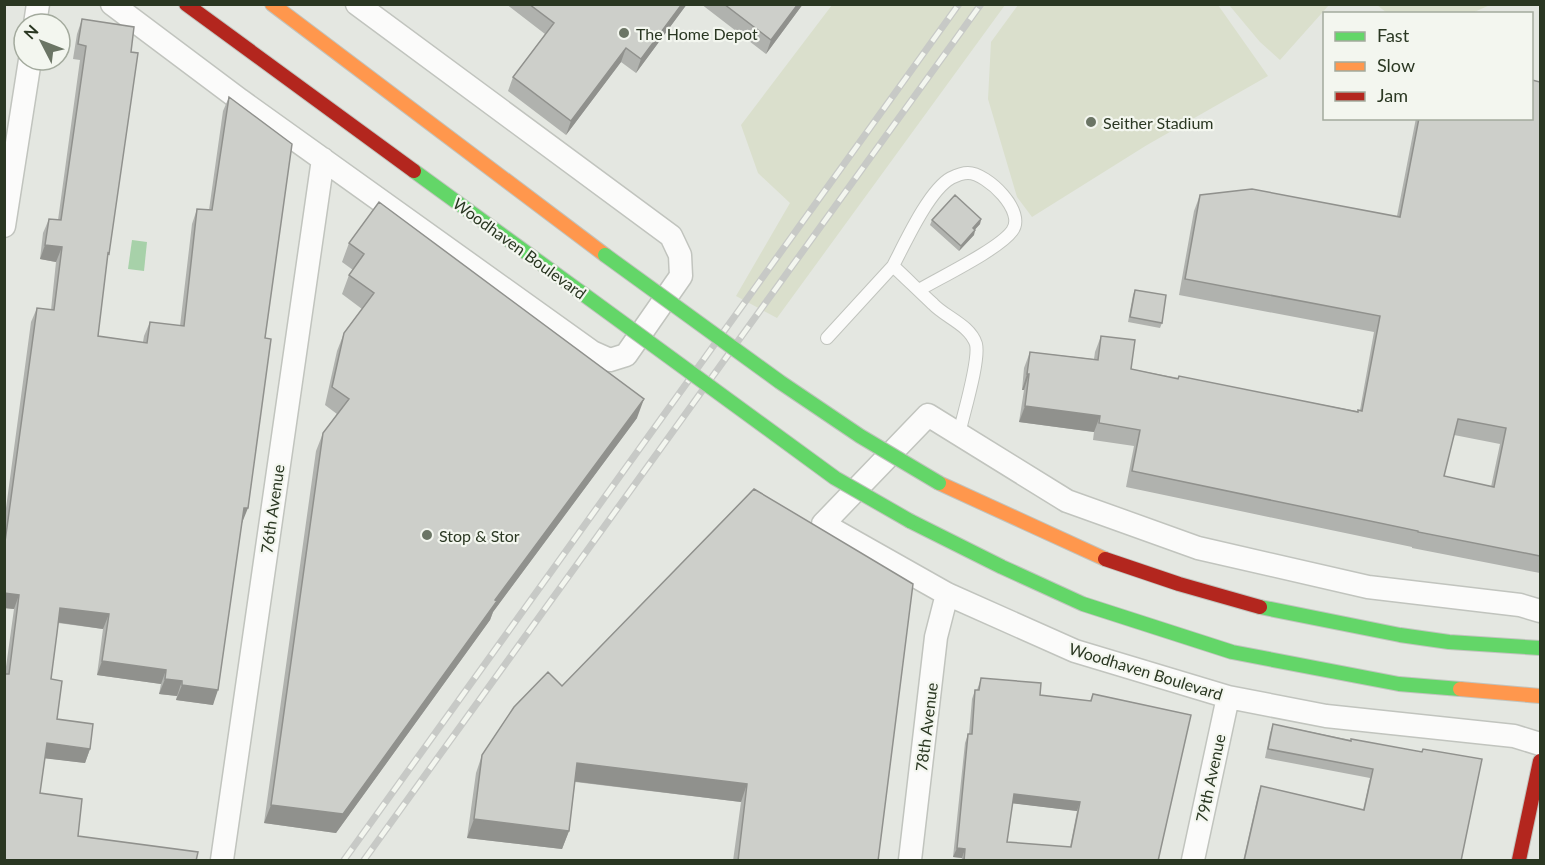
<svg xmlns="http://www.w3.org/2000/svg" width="1545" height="865" font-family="Lato,sans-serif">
<rect width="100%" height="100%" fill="#e4e7e1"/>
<path fill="#dadfcc" d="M 832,5 L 1005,5 L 777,318 L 736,296 L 790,203 L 758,173 L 741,125 Z
M 1018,5 L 1218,5 L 1268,76 L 1147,145 L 1032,217 L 1017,197 L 988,99 L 991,42 Z
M 1229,5 L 1329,5 L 1280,60 L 1260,42 Z
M 1377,5 L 1490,5 L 1472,13 L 1387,13 Z"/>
<path fill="#a7d1a9" d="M 132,240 L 147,242 L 144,271 L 128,269 Z"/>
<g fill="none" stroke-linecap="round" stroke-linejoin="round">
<defs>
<path id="lane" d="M 893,266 C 905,243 929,190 951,178 C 955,176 962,173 968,173 C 987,173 1027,212 1012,231 C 999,249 941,277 919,290
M 827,338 L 893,266 C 906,278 919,291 933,304 C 945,317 970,325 976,344 C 980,361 963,415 959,434"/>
<path id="street" d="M 112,4 L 240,100 L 592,352 L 610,360 L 626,355 L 681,276 L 680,255 L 671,236 L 357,4
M 35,24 L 38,4
M 4,226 L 30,60
M 1540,611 L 1520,605 L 1368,587 L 1198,548 L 1067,501 L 928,415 L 823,524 L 947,594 L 1075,651 L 1228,697 L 1326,716 L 1514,736 L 1540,744
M 222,860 L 323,159
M 910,860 L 936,637 L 947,594
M 1193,860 L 1228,697"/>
<path id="fast" d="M 414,171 L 579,291
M 910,521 L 1002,567 L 1083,604 L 1232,652 L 1399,684 L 1460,689
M 1260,607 L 1400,635 L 1449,642 L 1540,648"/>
<path id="slow" d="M 272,4 L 605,255
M 939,483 L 1105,559
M 1460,689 L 1540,696"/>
<path id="jam" d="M 186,4 L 414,171
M 1105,559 L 1179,584 L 1260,607
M 1519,860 L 1540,761"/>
</defs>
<use href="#lane" stroke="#c1c4be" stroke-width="14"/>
<use href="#street" stroke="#c1c4be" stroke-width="25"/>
<use href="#fast" stroke="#c1c4be" stroke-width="16"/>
<use href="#slow" stroke="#c1c4be" stroke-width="16"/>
<use href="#jam" stroke="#c1c4be" stroke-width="16"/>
<use href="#lane" stroke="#fbfbfa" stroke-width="12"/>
<use href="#street" stroke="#fbfbfa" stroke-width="22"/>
<use href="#fast" stroke="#63d668" stroke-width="14"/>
<use href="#slow" stroke="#ff974d" stroke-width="14"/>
<use href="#jam" stroke="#b3261e" stroke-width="14"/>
<defs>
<path id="rail" d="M 344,860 L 959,4
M 364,860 L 981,4"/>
</defs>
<use href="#rail" stroke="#c7c9c6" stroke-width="7"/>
<use href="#rail" stroke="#f3f6ef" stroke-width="4.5" stroke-dasharray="14" stroke-linecap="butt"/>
<defs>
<path id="fast-bridge" d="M 605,255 L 780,382 L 860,436 L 939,483
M 579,291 L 835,478 L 910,521"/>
</defs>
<use href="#fast-bridge" stroke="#bfc3bc" stroke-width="16" stroke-linecap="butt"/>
<use href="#fast-bridge" stroke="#63d668" stroke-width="14"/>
</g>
<path fill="#b0b2ae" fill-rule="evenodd" d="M 506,4 L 687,4 L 636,73 L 621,62 L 566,135 L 508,91 L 513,77 L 545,34 Z
M 701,4 L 803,4 L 766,54 Z
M 82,19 L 131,52 L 98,336 L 143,342 L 144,336 L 150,322 L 180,326 L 192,224 L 197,209 L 209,210 L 223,111 L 229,97 L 265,338 L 242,523 L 213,705 L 176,700 L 177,696 L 159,694 L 161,684 L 97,675 L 103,629 L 58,623 L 51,679 L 57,719 L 90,749 L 85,763 L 45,758 L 4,861 L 5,674 L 14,609 L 4,608 L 4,523 L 31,322 L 37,308 L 51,310 L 56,262 L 40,259 L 43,233 L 49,219 L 58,220 L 80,60 L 73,59 L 77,34 Z
M 1540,82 L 1540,573 L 1412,548 L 1412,547 L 1126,487 L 1134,446 L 1093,440 L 1094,432 L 1019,422 L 1024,390 L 1022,390 L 1024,368 L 1030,352 L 1094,359 L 1095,352 L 1101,336 L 1131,369 L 1357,411 L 1360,410 L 1374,332 L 1179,295 L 1194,211 L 1200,195 L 1397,216 L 1416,118 L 1532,118 ZM 1454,435 L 1500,444 L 1491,487 L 1444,476 Z
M 981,219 L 980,224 L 975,229 L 974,235 L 959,251 L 930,225 L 932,220 Z
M 349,243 L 637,418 L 493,612 L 490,620 L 336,833 L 264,823 L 316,451 L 323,433 L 337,414 L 325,405 L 337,351 L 344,333 L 362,309 L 342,294 L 349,275 L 353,270 L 342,262 Z
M 1135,290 L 1162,323 L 1160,328 L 1128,322 L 1133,295 Z
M 754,489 L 878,861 L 733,861 L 741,802 L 575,782 L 569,831 L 562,849 L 467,838 L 476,773 L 482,755 L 562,686 Z
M 981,678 L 1040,695 L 1090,701 L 1093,694 L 1158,861 L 961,861 L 962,858 L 953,857 L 965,743 L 968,734 L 969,734 L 972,699 L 975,690 L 977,690 ZM 1012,803 L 1077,811 L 1070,847 L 1007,842 Z
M 1273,724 L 1351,740 L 1422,752 L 1423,749 L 1461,861 L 1243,861 L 1258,795 L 1261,786 L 1363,810 L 1370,778 L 1265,758 L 1270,733 Z"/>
<path fill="#90918d" d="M 682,4 L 687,4 L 636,73 L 641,59 Z
M 798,4 L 803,4 L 766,54 L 771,40 Z
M 626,48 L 621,62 L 566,135 L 571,121 Z
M 981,219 L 980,224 L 972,233 L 973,228 Z
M 975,230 L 974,235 L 959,251 L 961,246 Z
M 45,245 L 62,247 L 56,262 L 40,259 Z
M 1027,374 L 1029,374 L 1024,390 L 1022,390 Z
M 644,399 L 637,418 L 493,612 L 490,620 L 336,833 L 264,823 L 271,805 L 495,600 Z
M 1025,406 L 1100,416 L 1094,432 L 1019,422 Z
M 244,508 L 248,508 L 242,523 L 238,522 Z
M 4,593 L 19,595 L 14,609 L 4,608 Z
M 60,608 L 109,614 L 103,629 L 55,622 Z
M 102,661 L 166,670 L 161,684 L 97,675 Z
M 165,679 L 182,681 L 177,696 L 159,694 Z
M 182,685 L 218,690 L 213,705 L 176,700 Z
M 47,743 L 90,749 L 85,763 L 42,758 Z
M 577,763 L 747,784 L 741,802 L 571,781 Z
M 1014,794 L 1080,802 L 1077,811 L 1010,803 Z
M 474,819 L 569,831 L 562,849 L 467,838 Z
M 957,848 L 965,849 L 962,858 L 953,857 Z"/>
<path fill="#cdcfca" stroke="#90918d" stroke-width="1.5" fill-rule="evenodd" d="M 529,4 L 682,4 L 641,59 L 626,48 L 571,121 L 513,77 L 554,23 Z
M 724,4 L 798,4 L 771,40 Z
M 82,19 L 134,27 L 131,52 L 138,53 L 109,254 L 108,253 L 98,336 L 147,343 L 150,322 L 184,326 L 197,209 L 212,210 L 229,97 L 292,144 L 265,338 L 271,339 L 248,508 L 244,508 L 218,690 L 182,685 L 182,681 L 165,679 L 166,670 L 102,661 L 109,614 L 60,608 L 57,633 L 51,679 L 62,681 L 57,719 L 93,724 L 90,749 L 47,743 L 40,793 L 82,799 L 78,836 L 198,852 L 196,861 L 4,861 L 4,674 L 9,674 L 19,595 L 4,593 L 4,549 L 37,308 L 54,310 L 62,247 L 45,245 L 49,219 L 61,220 L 86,46 L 78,44 Z
M 1532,80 L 1540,82 L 1540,556 L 1418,532 L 1418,531 L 1132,471 L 1140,430 L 1099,423 L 1100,416 L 1025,406 L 1029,374 L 1027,374 L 1030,352 L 1098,360 L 1101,336 L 1135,340 L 1131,369 L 1178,379 L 1179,376 L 1358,412 L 1358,410 L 1362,411 L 1380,316 L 1185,279 L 1200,195 L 1252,189 L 1400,217 L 1419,118 L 1532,118 ZM 1458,419 L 1506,428 L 1494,487 L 1444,476 Z
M 955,195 L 981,219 L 973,228 L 975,230 L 961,246 L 932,220 Z
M 379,202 L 644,399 L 495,600 L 497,601 L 343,814 L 271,805 L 323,433 L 349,399 L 332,387 L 344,333 L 374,293 L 349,275 L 364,254 L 349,243 Z
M 1135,290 L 1166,295 L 1162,323 L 1130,317 Z
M 754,489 L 913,584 L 878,861 L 738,861 L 747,784 L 577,763 L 569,831 L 474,819 L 482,755 L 514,707 L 548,672 L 562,686 Z
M 981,678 L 1041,683 L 1040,695 L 1091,701 L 1093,694 L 1191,715 L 1158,861 L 964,861 L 965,849 L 957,848 L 968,734 L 972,734 L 975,690 L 979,690 ZM 1014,794 L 1080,802 L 1071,847 L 1007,842 Z
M 1273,724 L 1351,741 L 1351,739 L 1422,752 L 1423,749 L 1482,759 L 1461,861 L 1244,861 L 1261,786 L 1364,810 L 1373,769 L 1268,749 Z"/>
<g fill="#6b7565" stroke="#f3f6ef" stroke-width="2">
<circle cx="624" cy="33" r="6"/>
<circle cx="1091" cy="122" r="6"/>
<circle cx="427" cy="535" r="6"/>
</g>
<g text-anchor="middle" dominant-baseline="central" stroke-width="4.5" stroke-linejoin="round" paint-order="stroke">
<g font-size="16" fill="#2a3722" stroke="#f3f6ef" text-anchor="start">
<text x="636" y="33">The Home Depot</text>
<text x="1103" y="122">Seither Stadium</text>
<text x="439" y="535">Stop &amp; Stor</text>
</g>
<g font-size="16" fill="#2a3722" stroke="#f3f6ef">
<text transform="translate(520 248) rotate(36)">Woodhaven Boulevard</text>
<text transform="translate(272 509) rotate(-82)">76th Avenue</text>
<text transform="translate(1146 671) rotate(17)">Woodhaven Boulevard</text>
<text transform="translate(926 727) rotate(-83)">78th Avenue</text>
<text transform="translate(1210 778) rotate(-78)">79th Avenue</text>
</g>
</g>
<rect width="1545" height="865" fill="none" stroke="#2a3722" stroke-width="12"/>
<rect x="1323" y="12" width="210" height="108" fill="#f3f6ef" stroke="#a3aa9d" stroke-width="1.5"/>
<rect x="1335" y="32" width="30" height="9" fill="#63d668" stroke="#a3aa9d" stroke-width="1.5"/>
<text x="1377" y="42" font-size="18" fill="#2a3722">Fast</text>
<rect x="1335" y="62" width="30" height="9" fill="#ff974d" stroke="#a3aa9d" stroke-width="1.5"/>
<text x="1377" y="72" font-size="18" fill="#2a3722">Slow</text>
<rect x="1335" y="92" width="30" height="9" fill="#b3261e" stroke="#a3aa9d" stroke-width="1.5"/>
<text x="1377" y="102" font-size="18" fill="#2a3722">Jam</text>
<g transform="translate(42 42) rotate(312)"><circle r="28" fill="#f3f6ef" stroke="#a3aa9d" stroke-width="1.5"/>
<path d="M0-4.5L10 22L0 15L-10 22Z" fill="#6b7565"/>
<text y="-9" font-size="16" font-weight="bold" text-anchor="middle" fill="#2a3722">N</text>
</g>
</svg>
